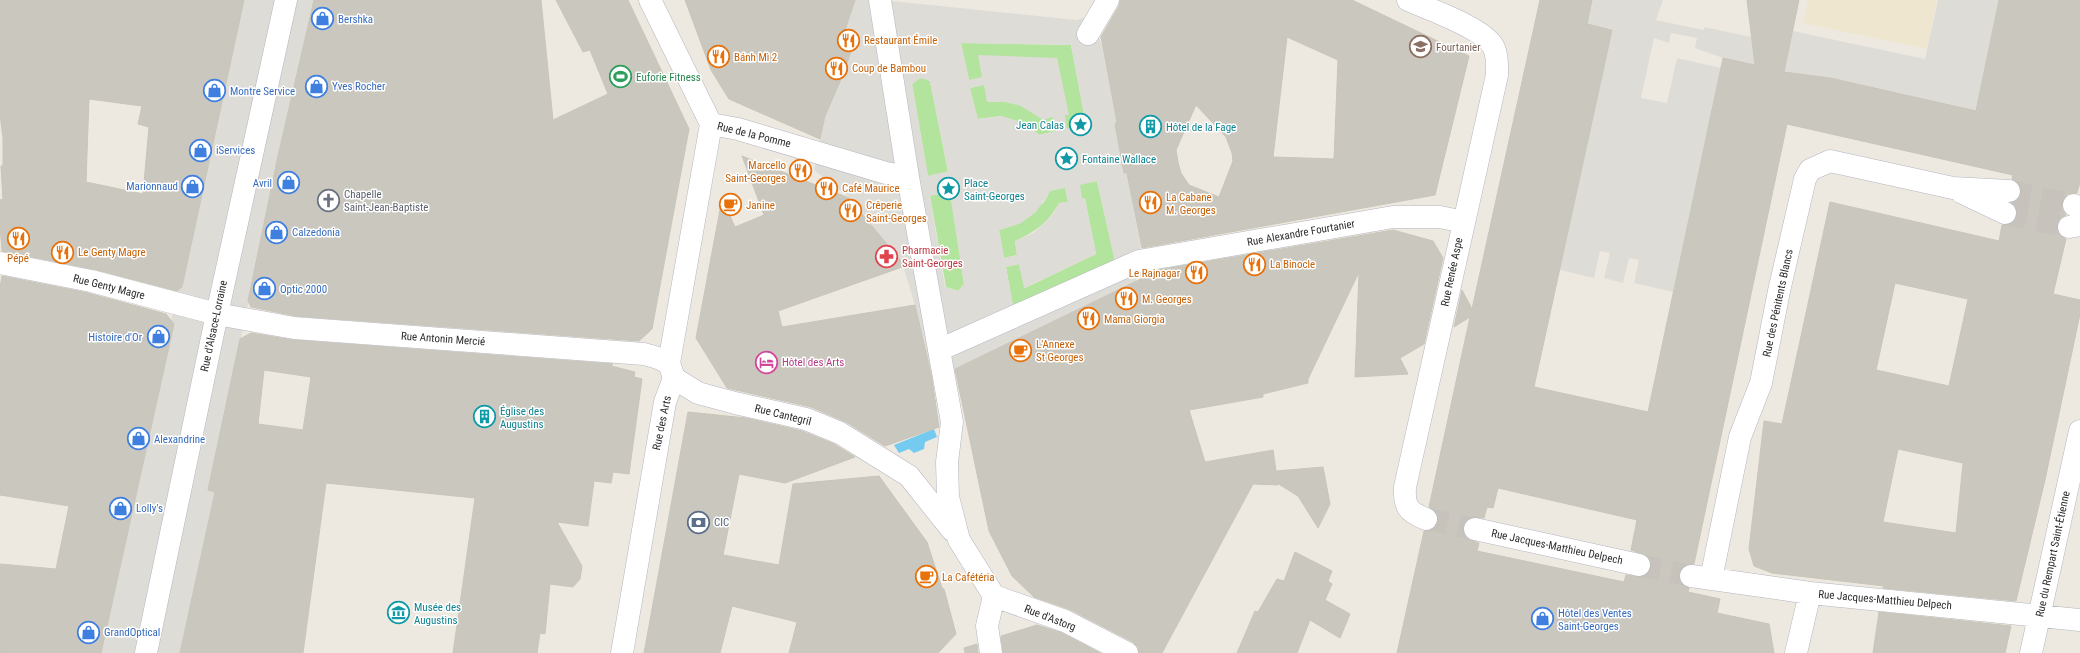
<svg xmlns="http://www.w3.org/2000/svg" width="2080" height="653" font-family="'Roboto Condensed',sans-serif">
<rect width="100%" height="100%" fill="#eee9e0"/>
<path fill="#efe6d0" d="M 1808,0 L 1937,0 L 1927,49 L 1803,23 Z"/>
<path fill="#b3e49d" d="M 961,43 L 1071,45 L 1086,125 L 1067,129 L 1054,117 L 1057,131 L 1039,135 L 1030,127 L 1001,116 L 977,119 L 970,88 L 983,85 L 969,80 Z
M 921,77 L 930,81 L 948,172 L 928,176 L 912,84 Z
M 1097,181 L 1115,261 L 1013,306 L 1006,267 L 1019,264 L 1025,288 L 1096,254 L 1085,199 L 1082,199 L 1079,184 Z
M 1065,187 L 1068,202 L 1059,203 C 1048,223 1035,232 1015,241 L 1017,255 L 1004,258 L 999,230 L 1021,223 L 1044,202 L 1050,191 Z
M 950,192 L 964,284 L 958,291 L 946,287 L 930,195 Z"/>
<path fill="#dedcd7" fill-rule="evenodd" d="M 244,0 L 314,0 L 208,490 L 215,492 L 180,653 L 101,653 L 174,324 L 171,321 L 177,291 L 182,287 Z
M 855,0 L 882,0 L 1076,20 L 1084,18 L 1095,24 L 1102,47 L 1117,122 L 1115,124 L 1124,173 L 1127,173 L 1141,248 L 1136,281 L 957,369 L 930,379 L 915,305 L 903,266 L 866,217 L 846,195 L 814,170 L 826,111 L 855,40 L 843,36 ZM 961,43 L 1071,45 L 1086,125 L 1067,129 L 1065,115 L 1069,115 L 1057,58 L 978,55 L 982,77 L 969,80 ZM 921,78 L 930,81 L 948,171 L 928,176 L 912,84 ZM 984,85 L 987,102 L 1005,102 L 1021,106 L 1043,120 L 1053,117 L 1056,131 L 1039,135 L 1030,127 L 1018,121 L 1001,116 L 978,119 L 970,88 ZM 1097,181 L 1115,261 L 1013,306 L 1006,267 L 1019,264 L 1024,288 L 1096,254 L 1085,198 L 1082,198 L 1080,185 ZM 1065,188 L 1068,202 L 1059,203 L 1053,214 L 1034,233 L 1015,241 L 1017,255 L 1004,258 L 999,230 L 1021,223 L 1036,212 L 1050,191 ZM 950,192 L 964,284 L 958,291 L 945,287 L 930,196 Z
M 1592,0 L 1663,0 L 1656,20 L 1704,30 L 1704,27 L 1789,45 L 1793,31 L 1925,59 L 1938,0 L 1999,0 L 1976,111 L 1830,78 L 1797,74 L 1723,58 L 1695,48 L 1697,38 L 1671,33 L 1669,43 L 1654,38 L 1641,98 L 1667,103 L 1677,58 L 1721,68 L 1673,292 L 1634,283 L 1639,260 L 1629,258 L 1623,283 L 1604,278 L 1610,253 L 1600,251 L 1594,278 L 1560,270 L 1612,29 L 1587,24 Z"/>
<path fill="#74cbef" d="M 934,429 L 937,437 L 925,442 L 924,449 L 914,453 L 909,449 L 899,453 L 894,445 Z"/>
<path fill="#cac7be" stroke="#cac5b9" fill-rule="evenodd" d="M 0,0 L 244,0 L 182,287 L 177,291 L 93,269 L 2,251 L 0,225 L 0,200 L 3,199 L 1,166 L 3,166 L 3,138 L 0,114 ZM 89,99 L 142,106 L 138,124 L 149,127 L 143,194 L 86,182 Z
M 314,0 L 541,0 L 553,120 L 608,94 L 590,50 L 583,52 L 556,0 L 628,0 L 689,129 L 652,329 L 639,341 L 296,316 L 251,307 L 248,301 L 278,156 Z
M 685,0 L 855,0 L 843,36 L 855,40 L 842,77 L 825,116 L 820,139 L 729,99 L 711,70 Z
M 1120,0 L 1352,0 L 1469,56 L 1435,195 L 1142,248 L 1127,173 L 1124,173 L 1115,124 L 1117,122 L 1101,37 L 1119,6 ZM 1287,37 L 1338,60 L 1334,159 L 1273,157 ZM 1196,105 L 1226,137 L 1232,153 L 1233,161 L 1219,197 L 1189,185 L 1181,173 L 1178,162 L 1176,150 Z
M 1540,0 L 1592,0 L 1587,24 L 1612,30 L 1534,387 L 1648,412 L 1723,58 L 1755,65 L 1747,0 L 1799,0 L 1784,72 L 1830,78 L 1976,111 L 1999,0 L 2080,0 L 2080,182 L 2077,193 L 2068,194 L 2064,198 L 2062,204 L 2063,210 L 2066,215 L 2061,218 L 2057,222 L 2057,229 L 2060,235 L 2066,239 L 2053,294 L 2080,300 L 2080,314 L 2045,480 L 2016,601 L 1883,588 L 1884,586 L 1772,573 L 1754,566 L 1749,549 L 1764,421 L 1782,424 L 1830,202 L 1999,241 L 2002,225 L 2012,223 L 2016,218 L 2017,212 L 2012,203 L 2019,198 L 2021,192 L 2020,185 L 2012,179 L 2013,175 L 1787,124 L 1694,564 L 1686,565 L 1681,569 L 1679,575 L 1680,581 L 1689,588 L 1688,592 L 1720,599 L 1717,613 L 1769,624 L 1774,653 L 1397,653 L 1424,531 L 1433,529 L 1438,523 L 1438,518 L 1436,512 L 1429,507 L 1470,317 L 1454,327 L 1462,290 L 1472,309 ZM 1895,283 L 1968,299 L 1949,386 L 1876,370 ZM 1898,449 L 1963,463 L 1956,533 L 1883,522 ZM 1498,488 L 1637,520 L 1631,550 L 1648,556 L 1651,562 L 1651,568 L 1648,573 L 1642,577 L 1626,575 L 1624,582 L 1477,551 L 1479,543 L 1466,538 L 1463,532 L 1463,526 L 1466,521 L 1471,517 L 1484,518 L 1487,507 L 1493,508 Z
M 742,156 L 849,198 L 905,266 L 778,311 L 782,327 L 915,305 L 932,379 L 939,427 L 885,446 L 846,422 L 811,407 L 727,388 L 696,338 L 722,199 L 735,227 L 764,215 Z
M 1393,230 L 1433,241 L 1443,258 L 1424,344 L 1400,358 L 1408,374 L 1355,377 L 1359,272 L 1308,379 L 1308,383 L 1263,394 L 1263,397 L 1189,410 L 1205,462 L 1273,450 L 1276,471 L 1323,467 L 1330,504 L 1318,528 L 1298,496 L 1277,483 L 1278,485 L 1253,484 L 1162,653 L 1139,653 L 1138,647 L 1133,642 L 1071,610 L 1034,597 L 1012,576 L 989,531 L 955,369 L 1147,276 L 1146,272 Z
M 2,276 L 88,293 L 166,314 L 174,324 L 101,653 L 0,653 L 0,564 L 56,569 L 69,506 L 0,495 L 0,287 Z
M 251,333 L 293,340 L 613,364 L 611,366 L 635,372 L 634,377 L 642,379 L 629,474 L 613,472 L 611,483 L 594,481 L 588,526 L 557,522 L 582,566 L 580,579 L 573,587 L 550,584 L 545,634 L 540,633 L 537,653 L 453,653 L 475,498 L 326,483 L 303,653 L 180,653 L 215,492 L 208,490 L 240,339 ZM 264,370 L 311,377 L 303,430 L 258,424 Z
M 688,412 L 746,418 L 802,431 L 834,444 L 855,457 L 785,483 L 739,474 L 723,555 L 779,565 L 793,484 L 879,476 L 927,542 L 942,588 L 944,589 L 956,634 L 938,653 L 789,653 L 797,622 L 732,606 L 720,653 L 644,653 Z
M 1295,552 L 1332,571 L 1328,581 L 1332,584 L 1325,600 L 1350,614 L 1340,638 L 1310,620 L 1297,653 L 1237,653 L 1255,611 L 1258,612 L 1277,579 L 1284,581 Z
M 1879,612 L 2011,626 L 2005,653 L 1873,653 Z
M 1037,625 L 1060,632 L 1100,653 L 1003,653 L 1001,636 Z
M 977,644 L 978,653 L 965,653 L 964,648 Z"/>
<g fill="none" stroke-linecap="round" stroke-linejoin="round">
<path stroke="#c7c3bc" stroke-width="22" stroke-dasharray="22 11" stroke-linecap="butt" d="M 2009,191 L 2074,205
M 2005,213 L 2069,227
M 1426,519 L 1475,529
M 1639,565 L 1691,576"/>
<defs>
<path id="street" d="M 650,0 L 711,124
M 880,0 L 908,177 L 952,422 L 947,462 L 948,497 L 959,540 L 994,596 L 987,626 L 991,653
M 1408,0 C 1428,9 1485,28 1494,48 C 1498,57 1497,66 1497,75 L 1405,487 C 1404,507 1408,512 1426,519
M 1088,34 L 1108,0
M 711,124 L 738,129 L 886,173 L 908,177
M 1961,192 L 2005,213
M 2074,205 L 2080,209
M 2069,227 L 2080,225
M 0,263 L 91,281 L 217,314 L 294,328 L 644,354 L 658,358 L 669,363
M 939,350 L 1139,261 L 1393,217 L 1440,217 L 1464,222
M 674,378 L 698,393 L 735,403 L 806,419 L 840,433 L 909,476 L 952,530
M 1475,529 L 1639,565
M 1691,576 L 1810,593 L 2080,620
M 1711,579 L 1740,437 L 1761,383 L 1779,291 L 1805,179 L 1810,170 L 1830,161 L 1953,188 L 2009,191
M 994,596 L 1065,621 L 1127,653
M 146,653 L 217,314 L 286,0
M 622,653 L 665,402 L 674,378 L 669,363 L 711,124
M 1796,653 L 1810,593
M 2031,653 L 2080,431"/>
</defs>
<use href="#street" stroke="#b3b6c0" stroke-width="23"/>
<use href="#street" stroke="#fff" stroke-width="22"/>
</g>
<defs>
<symbol id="shop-ring" viewBox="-11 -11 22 22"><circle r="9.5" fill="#fff" stroke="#3f7fe0" stroke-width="1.5"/><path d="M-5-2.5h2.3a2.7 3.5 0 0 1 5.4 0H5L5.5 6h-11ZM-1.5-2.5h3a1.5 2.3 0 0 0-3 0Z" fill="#3f7fe0"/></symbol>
<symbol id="restaurant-ring" viewBox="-11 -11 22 22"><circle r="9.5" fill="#fff" stroke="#e8710a" stroke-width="1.5"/><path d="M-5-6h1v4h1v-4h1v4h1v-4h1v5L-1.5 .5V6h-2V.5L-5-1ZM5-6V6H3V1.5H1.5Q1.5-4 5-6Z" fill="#e8710a"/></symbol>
<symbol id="school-ring" viewBox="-11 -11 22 22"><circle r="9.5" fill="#fff" stroke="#8d6e63" stroke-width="1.5"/><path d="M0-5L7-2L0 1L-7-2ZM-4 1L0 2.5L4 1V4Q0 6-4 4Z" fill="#8d6e63"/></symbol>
<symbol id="stadium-ring" viewBox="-11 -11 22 22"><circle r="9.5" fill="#fff" stroke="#2e9e5b" stroke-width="1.5"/><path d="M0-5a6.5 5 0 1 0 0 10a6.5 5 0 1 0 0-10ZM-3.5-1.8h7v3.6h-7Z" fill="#2e9e5b"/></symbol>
<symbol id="sight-ring" viewBox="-11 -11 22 22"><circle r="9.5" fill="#fff" stroke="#0f9aa8" stroke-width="1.5"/><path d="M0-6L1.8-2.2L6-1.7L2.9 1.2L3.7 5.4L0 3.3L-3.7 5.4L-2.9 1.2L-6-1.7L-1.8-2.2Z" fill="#0f9aa8"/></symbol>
<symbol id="building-ring" viewBox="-11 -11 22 22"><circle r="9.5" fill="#fff" stroke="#0f9aa8" stroke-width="1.5"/><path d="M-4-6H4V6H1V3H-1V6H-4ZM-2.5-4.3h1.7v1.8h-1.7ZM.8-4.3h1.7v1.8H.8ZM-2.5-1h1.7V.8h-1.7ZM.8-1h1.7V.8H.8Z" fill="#0f9aa8"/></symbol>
<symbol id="church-ring" viewBox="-11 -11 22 22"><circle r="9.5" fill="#fff" stroke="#6b7280" stroke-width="1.5"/><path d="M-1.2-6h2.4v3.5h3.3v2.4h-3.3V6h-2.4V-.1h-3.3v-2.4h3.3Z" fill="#6b7280"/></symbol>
<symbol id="cafe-ring" viewBox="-11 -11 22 22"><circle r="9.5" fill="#fff" stroke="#e8710a" stroke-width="1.5"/><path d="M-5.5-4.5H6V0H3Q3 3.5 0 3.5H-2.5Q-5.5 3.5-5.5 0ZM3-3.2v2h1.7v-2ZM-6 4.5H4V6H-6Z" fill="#e8710a"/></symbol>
<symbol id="pharmacy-ring" viewBox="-11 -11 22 22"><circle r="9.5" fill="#fff" stroke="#e0444e" stroke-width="1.5"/><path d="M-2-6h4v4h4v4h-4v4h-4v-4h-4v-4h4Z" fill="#e0444e"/></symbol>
<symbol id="hotel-ring" viewBox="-11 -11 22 22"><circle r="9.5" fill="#fff" stroke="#d1479c" stroke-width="1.5"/><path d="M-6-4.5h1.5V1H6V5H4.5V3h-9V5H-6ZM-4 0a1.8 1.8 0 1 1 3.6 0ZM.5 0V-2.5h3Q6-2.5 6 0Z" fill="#d1479c"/></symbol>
<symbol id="bank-ring" viewBox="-11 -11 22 22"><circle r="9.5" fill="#fff" stroke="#5c6f8a" stroke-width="1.5"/><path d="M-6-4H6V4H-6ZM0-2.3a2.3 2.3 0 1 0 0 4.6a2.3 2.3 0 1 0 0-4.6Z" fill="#5c6f8a"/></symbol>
<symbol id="museum-ring" viewBox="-11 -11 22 22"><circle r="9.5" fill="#fff" stroke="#0f9aa8" stroke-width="1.5"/><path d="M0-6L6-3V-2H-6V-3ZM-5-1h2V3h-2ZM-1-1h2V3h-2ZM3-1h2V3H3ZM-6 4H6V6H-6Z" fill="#0f9aa8"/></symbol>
</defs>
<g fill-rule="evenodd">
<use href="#shop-ring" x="310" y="6" width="25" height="25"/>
<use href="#restaurant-ring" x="836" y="28" width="25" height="25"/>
<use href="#school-ring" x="1408" y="34" width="25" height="25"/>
<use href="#restaurant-ring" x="706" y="44" width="25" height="25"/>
<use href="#restaurant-ring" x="824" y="56" width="25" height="25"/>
<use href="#stadium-ring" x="608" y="64" width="25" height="25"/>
<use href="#shop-ring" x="304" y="74" width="25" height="25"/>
<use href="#shop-ring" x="202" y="78" width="25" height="25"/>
<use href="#sight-ring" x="1068" y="112" width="25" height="25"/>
<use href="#building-ring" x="1138" y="114" width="25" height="25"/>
<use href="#shop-ring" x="188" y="138" width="25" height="25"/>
<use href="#sight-ring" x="1054" y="146" width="25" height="25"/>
<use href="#restaurant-ring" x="788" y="158" width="25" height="25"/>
<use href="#shop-ring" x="276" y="170" width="25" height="25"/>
<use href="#shop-ring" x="180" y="174" width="25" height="25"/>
<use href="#restaurant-ring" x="814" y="176" width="25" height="25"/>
<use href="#sight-ring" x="936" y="176" width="25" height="25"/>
<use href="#church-ring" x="316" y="188" width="25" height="25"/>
<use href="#restaurant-ring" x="1138" y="190" width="25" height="25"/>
<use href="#cafe-ring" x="718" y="192" width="25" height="25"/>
<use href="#restaurant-ring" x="838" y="198" width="25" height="25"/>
<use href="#shop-ring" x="264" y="220" width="25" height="25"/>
<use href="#restaurant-ring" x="6" y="226" width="25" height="25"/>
<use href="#restaurant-ring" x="50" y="240" width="25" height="25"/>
<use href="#pharmacy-ring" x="874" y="244" width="25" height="25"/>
<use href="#restaurant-ring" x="1242" y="252" width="25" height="25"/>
<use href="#restaurant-ring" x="1184" y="260" width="25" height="25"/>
<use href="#shop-ring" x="252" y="276" width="25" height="25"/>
<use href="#restaurant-ring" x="1114" y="286" width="25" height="25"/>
<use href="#restaurant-ring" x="1076" y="306" width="25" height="25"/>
<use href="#shop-ring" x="146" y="324" width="25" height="25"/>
<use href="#cafe-ring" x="1008" y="338" width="25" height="25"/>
<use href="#hotel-ring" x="754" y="350" width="25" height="25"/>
<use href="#building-ring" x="472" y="404" width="25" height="25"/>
<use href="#shop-ring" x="126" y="426" width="25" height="25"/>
<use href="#shop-ring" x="108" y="496" width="25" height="25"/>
<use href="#bank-ring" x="686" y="510" width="25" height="25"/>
<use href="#cafe-ring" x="914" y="564" width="25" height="25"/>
<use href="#museum-ring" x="386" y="600" width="25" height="25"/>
<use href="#shop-ring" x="1530" y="606" width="25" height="25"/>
<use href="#shop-ring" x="76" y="620" width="25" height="25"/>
</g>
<g text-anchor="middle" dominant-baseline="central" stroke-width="3" stroke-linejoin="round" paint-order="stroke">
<g font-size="11" fill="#366cbe" stroke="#fff" text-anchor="start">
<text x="338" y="19">Bershka</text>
<text x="332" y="86">Yves Rocher</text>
<text x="230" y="91">Montre Service</text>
<text x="216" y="150">iServices</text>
<text x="272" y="183" text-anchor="end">Avril</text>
<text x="178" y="186" text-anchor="end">Marionnaud</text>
<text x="292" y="232">Calzedonia</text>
<text x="280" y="289">Optic 2000</text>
<text x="142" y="337" text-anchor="end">Histoire d'Or</text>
<text x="154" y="439">Alexandrine</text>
<text x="136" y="508">Lolly's</text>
<text x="1558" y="613">Hôtel des Ventes<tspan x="1558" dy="13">Saint-Georges</tspan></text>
<text x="104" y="632">GrandOptical</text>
</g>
<g font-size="11" fill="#c56008" stroke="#fff" text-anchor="start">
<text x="864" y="40">Restaurant Émile</text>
<text x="734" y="57">Bánh Mì 2</text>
<text x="852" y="68">Coup de Bambou</text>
<text x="786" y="165" text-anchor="end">Marcello<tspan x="786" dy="13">Saint-Georges</tspan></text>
<text x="842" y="188">Café Maurice</text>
<text x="1166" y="197">La Cabane<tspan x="1166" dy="13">M. Georges</tspan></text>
<text x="746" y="205">Janine</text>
<text x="866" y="205">Crêperie<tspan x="866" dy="13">Saint-Georges</tspan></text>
<text x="78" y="252">Le Genty Magre</text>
<text x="18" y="258" text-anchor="middle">Pépé</text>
<text x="1270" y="264">La Binocle</text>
<text x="1180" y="273" text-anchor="end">Le Rajnagar</text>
<text x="1142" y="299">M. Georges</text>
<text x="1104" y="319">Mama Giorgia</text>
<text x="1036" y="344">L'Annexe<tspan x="1036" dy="13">St Georges</tspan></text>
<text x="942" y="577">La Cafétéria</text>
</g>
<g font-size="11" fill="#785e54" stroke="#fff" text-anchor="start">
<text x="1436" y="47">Fourtanier</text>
</g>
<g font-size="11" fill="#27864d" stroke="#fff" text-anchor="start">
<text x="636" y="77">Euforie Fitness</text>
</g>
<g font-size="11" fill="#0d838f" stroke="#fff" text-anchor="start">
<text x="1064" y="125" text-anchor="end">Jean Calas</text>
<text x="1166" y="127">Hôtel de la Fage</text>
<text x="1082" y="159">Fontaine Wallace</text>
<text x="964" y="183">Place<tspan x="964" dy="13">Saint-Georges</tspan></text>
<text x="500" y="411">Église des<tspan x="500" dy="13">Augustins</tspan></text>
<text x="414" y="607">Musée des<tspan x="414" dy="13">Augustins</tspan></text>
</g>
<g font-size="11" fill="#2d2d2d" stroke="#fff">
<text transform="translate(754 135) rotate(14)">Rue de la Pomme</text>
<text transform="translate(1301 233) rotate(-10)">Rue Alexandre Fourtanier</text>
<text transform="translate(1452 272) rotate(-78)">Rue Renée Aspe</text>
<text transform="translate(109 287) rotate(14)">Rue Genty Magre</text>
<text transform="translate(1778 303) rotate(-78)">Rue des Pénitents Blancs</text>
<text transform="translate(214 326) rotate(-78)">Rue d'Alsace-Lorraine</text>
<text transform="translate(443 339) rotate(4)">Rue Antonin Mercié</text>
<text transform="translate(783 415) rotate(14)">Rue Cantegril</text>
<text transform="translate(662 423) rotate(-78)">Rue des Arts</text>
<text transform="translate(1557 547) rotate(12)">Rue Jacques-Matthieu Delpech</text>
<text transform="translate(2053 554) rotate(-78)">Rue du Rempart Saint-Étienne</text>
<text transform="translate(1885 600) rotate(5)">Rue Jacques-Matthieu Delpech</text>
<text transform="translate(1050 618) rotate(21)">Rue d'Astorg</text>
</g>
<g font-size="11" fill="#5b616d" stroke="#fff" text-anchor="start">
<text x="344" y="194">Chapelle<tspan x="344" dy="13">Saint-Jean-Baptiste</tspan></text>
</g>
<g font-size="11" fill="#be3a42" stroke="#fff" text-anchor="start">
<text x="902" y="250">Pharmacie<tspan x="902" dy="13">Saint-Georges</tspan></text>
</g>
<g font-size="11" fill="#b23c85" stroke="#fff" text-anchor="start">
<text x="782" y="362">Hôtel des Arts</text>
</g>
<g font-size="11" fill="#4e5e75" stroke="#fff" text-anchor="start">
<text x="714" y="522">CIC</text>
</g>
</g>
</svg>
